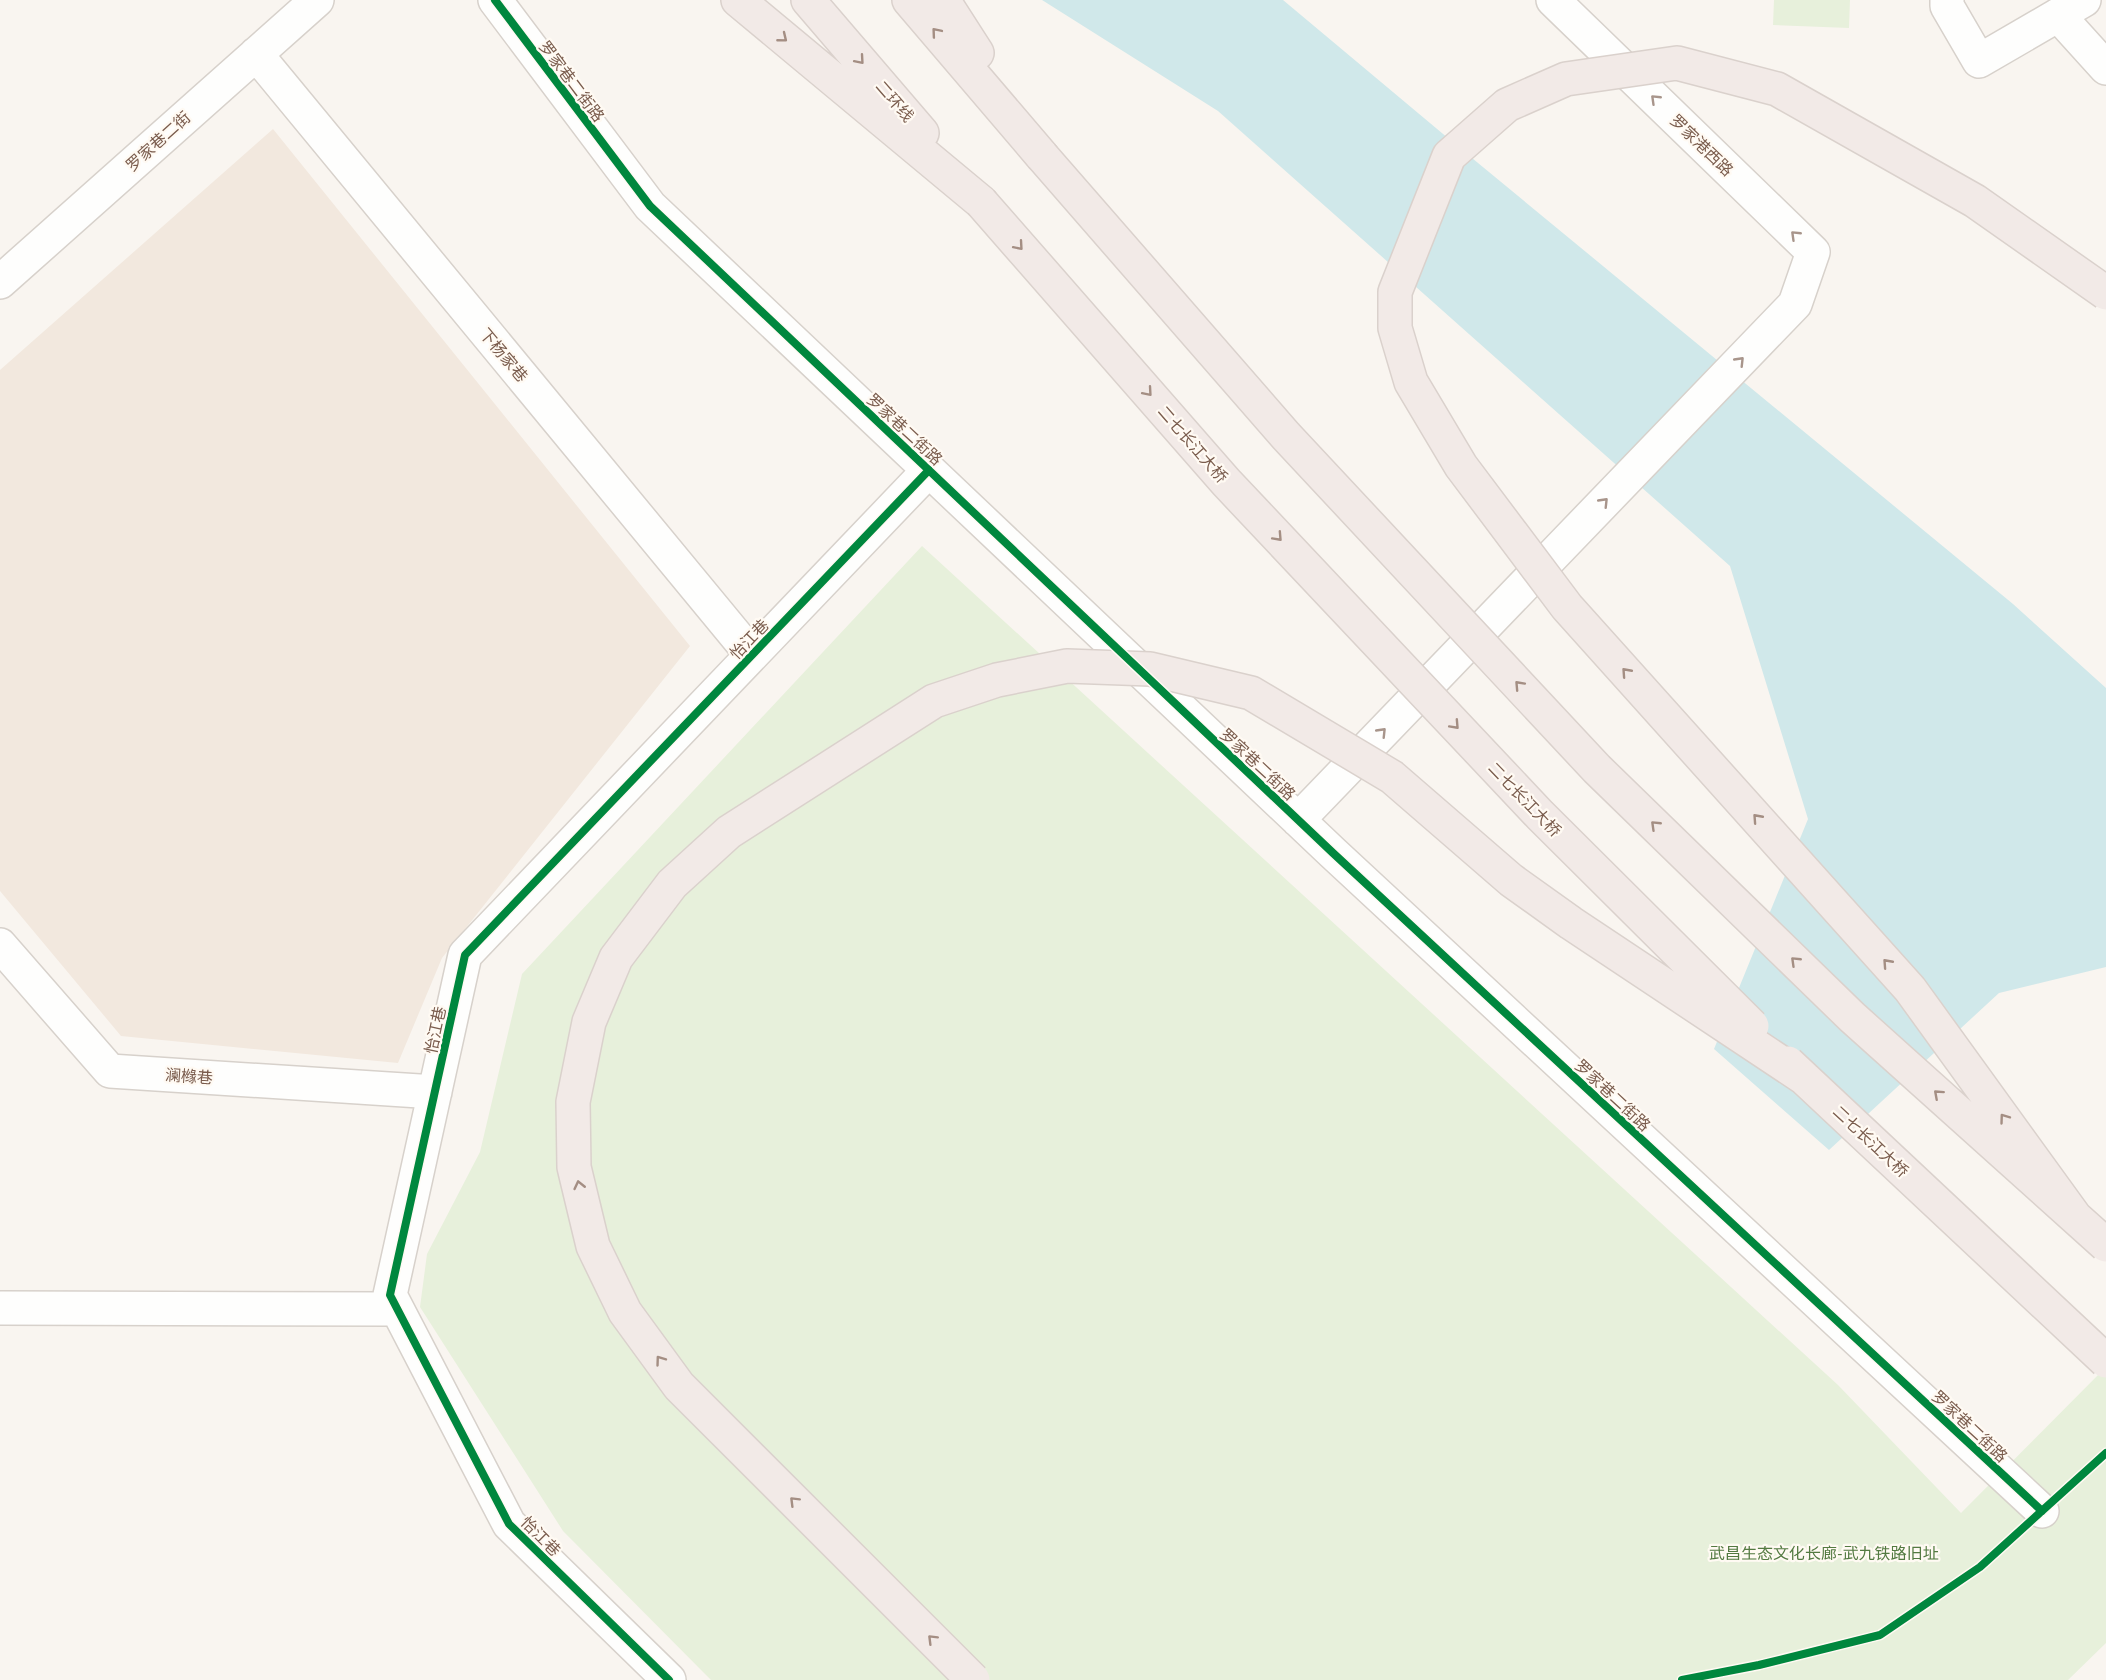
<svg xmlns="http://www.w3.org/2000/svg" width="2106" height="1680" font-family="'PT Sans','Noto Sans SC',sans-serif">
<rect width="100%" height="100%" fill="#f9f5f0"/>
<path fill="#f2e8de" d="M 273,129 L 690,646 L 442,958 L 398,1063 L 121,1036 L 0,891 L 0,370 Z"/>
<path fill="#e7f0db" d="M 1774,0 L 1850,0 L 1849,28 L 1773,25 Z
M 922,546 L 1838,1385 L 1961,1513 L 2106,1367 L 2106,1643 L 2068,1680 L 711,1680 L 563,1531 L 420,1307 L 427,1254 L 480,1152 L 522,974 Z"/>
<path fill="#d0e8ea" d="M 1042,0 L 1283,0 L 1461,149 L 2013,604 L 2106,688 L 2106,967 L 1999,993 L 1829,1150 L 1714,1049 L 1808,819 L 1730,566 L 1218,111 Z"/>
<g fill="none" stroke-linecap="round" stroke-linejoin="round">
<defs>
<path id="minor" d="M 495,0 L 650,206 L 1333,853 L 2042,1511
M 1947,0 L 1947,6 L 1979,61 L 2084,0
M 2058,15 L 2106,68
M 256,54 L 752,655
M 0,282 L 317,0
M 1298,820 L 1795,304 L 1813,252 L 1553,0
M 0,945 L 110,1071 L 435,1092
M 0,1308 L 397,1309
M 669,1680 L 509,1524 L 390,1295 L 465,955 L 929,470"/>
<path id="highway" d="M 738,0 L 981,202
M 808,0 L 922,133
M 909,0 L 1042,156
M 943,0 L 977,53"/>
</defs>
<use href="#minor" stroke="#d7d1cb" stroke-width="36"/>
<use href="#highway" stroke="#dad1cc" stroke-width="36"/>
<use href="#minor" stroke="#fefefd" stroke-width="33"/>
<use href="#highway" stroke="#f2eae7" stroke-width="33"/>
<defs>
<path id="highway-bridge" d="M 1042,156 L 1286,436 L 1597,769 L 1852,1017 L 2106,1245
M 981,202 L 1226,482 L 1540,815 L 1752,1026
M 1788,1063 L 2106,1361
M 2075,1217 L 1910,989 L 1567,607 L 1461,466 L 1411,382 L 1395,328 L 1395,292 L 1449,156 L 1507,105 L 1566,79 L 1677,63 L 1777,89 L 1975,201 L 2106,293
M 973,1680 L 679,1386 L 625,1312 L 593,1246 L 574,1167 L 573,1102 L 589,1022 L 616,958 L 672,884 L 729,832 L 934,701 L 997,680 L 1067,666 L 1150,669 L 1251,693 L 1392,777 L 1511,880 L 1571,923 L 1804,1078"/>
</defs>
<use href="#highway-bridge" stroke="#dad1cc" stroke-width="36" stroke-linecap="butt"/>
<use href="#highway-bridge" stroke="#f2eae7" stroke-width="33"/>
<defs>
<path id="cycleway" d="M 495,0 L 650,206 L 1333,853 L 2042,1511
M 669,1680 L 509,1524 L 390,1295 L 465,955 L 929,470
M 1682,1680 L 1759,1665 L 1880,1635 L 1980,1567 L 2106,1453"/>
</defs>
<use href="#cycleway" stroke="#fffaf3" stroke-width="11"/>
<use href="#cycleway" stroke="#00873e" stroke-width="8"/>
</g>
<defs><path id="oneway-chevron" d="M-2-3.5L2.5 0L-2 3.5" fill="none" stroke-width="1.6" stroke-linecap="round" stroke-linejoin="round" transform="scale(1.5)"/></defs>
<g stroke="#a48e83">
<use href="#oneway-chevron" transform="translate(936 32) rotate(-130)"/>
<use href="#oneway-chevron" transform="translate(783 38) rotate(39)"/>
<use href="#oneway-chevron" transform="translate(860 60) rotate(49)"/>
<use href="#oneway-chevron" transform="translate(1019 246) rotate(49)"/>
<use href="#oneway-chevron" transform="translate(1148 392) rotate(49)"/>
<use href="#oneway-chevron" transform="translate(1278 537) rotate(47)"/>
<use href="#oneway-chevron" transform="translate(1626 672) rotate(-132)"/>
<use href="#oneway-chevron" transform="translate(1519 685) rotate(-133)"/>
<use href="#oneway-chevron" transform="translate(1455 725) rotate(47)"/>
<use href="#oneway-chevron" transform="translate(1757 818) rotate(-132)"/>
<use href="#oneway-chevron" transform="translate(1655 825) rotate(-136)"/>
<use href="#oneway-chevron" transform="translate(1795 961) rotate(-136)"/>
<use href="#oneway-chevron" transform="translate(1887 963) rotate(-132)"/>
<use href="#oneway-chevron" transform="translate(1938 1094) rotate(-138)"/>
<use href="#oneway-chevron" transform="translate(2004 1118) rotate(-126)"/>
<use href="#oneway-chevron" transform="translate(579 1185) rotate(-103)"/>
<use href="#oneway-chevron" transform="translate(660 1360) rotate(-126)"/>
<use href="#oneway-chevron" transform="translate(794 1501) rotate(-135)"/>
<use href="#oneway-chevron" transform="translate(932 1639) rotate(-135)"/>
</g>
<g stroke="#a8958b">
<use href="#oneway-chevron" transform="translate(1655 99) rotate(-136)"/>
<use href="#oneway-chevron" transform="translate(1795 235) rotate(-136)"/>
<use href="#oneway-chevron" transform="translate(1740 361) rotate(-46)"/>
<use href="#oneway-chevron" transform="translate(1604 502) rotate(-46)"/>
<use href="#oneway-chevron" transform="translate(1382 732) rotate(-46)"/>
</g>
<g text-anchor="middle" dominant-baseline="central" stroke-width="4.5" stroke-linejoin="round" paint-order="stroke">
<g font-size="16" fill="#7a5c4d" stroke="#fffaf3">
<text transform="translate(572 81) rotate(53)">罗家巷二街路</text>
<text transform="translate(895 101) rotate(49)">二环线</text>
<text transform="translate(158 141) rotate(-42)">罗家巷二街</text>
<text transform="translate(1702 145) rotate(44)">罗家港西路</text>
<text transform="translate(504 355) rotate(50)">下杨家巷</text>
<text transform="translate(905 429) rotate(43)">罗家巷二街路</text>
<text transform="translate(1193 444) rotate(49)">二七长江大桥</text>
<text transform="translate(749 639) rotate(-46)">怡江巷</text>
<text transform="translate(1258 764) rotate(43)">罗家巷二街路</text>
<text transform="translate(1525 799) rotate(46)">二七长江大桥</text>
<text transform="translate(435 1030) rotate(-78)">怡江巷</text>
<text transform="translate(189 1076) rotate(4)">澜橼巷</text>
<text transform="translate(1613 1095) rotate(43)">罗家巷二街路</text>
<text transform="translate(1871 1141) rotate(43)">二七长江大桥</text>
<text transform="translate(1970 1426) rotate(43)">罗家巷二街路</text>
<text transform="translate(541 1536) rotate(45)">怡江巷</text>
</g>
<g font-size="16" fill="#537a41" stroke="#fffaf3">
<text x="1824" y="1553">武昌生态文化长廊-武九铁路旧址</text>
</g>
</g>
</svg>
